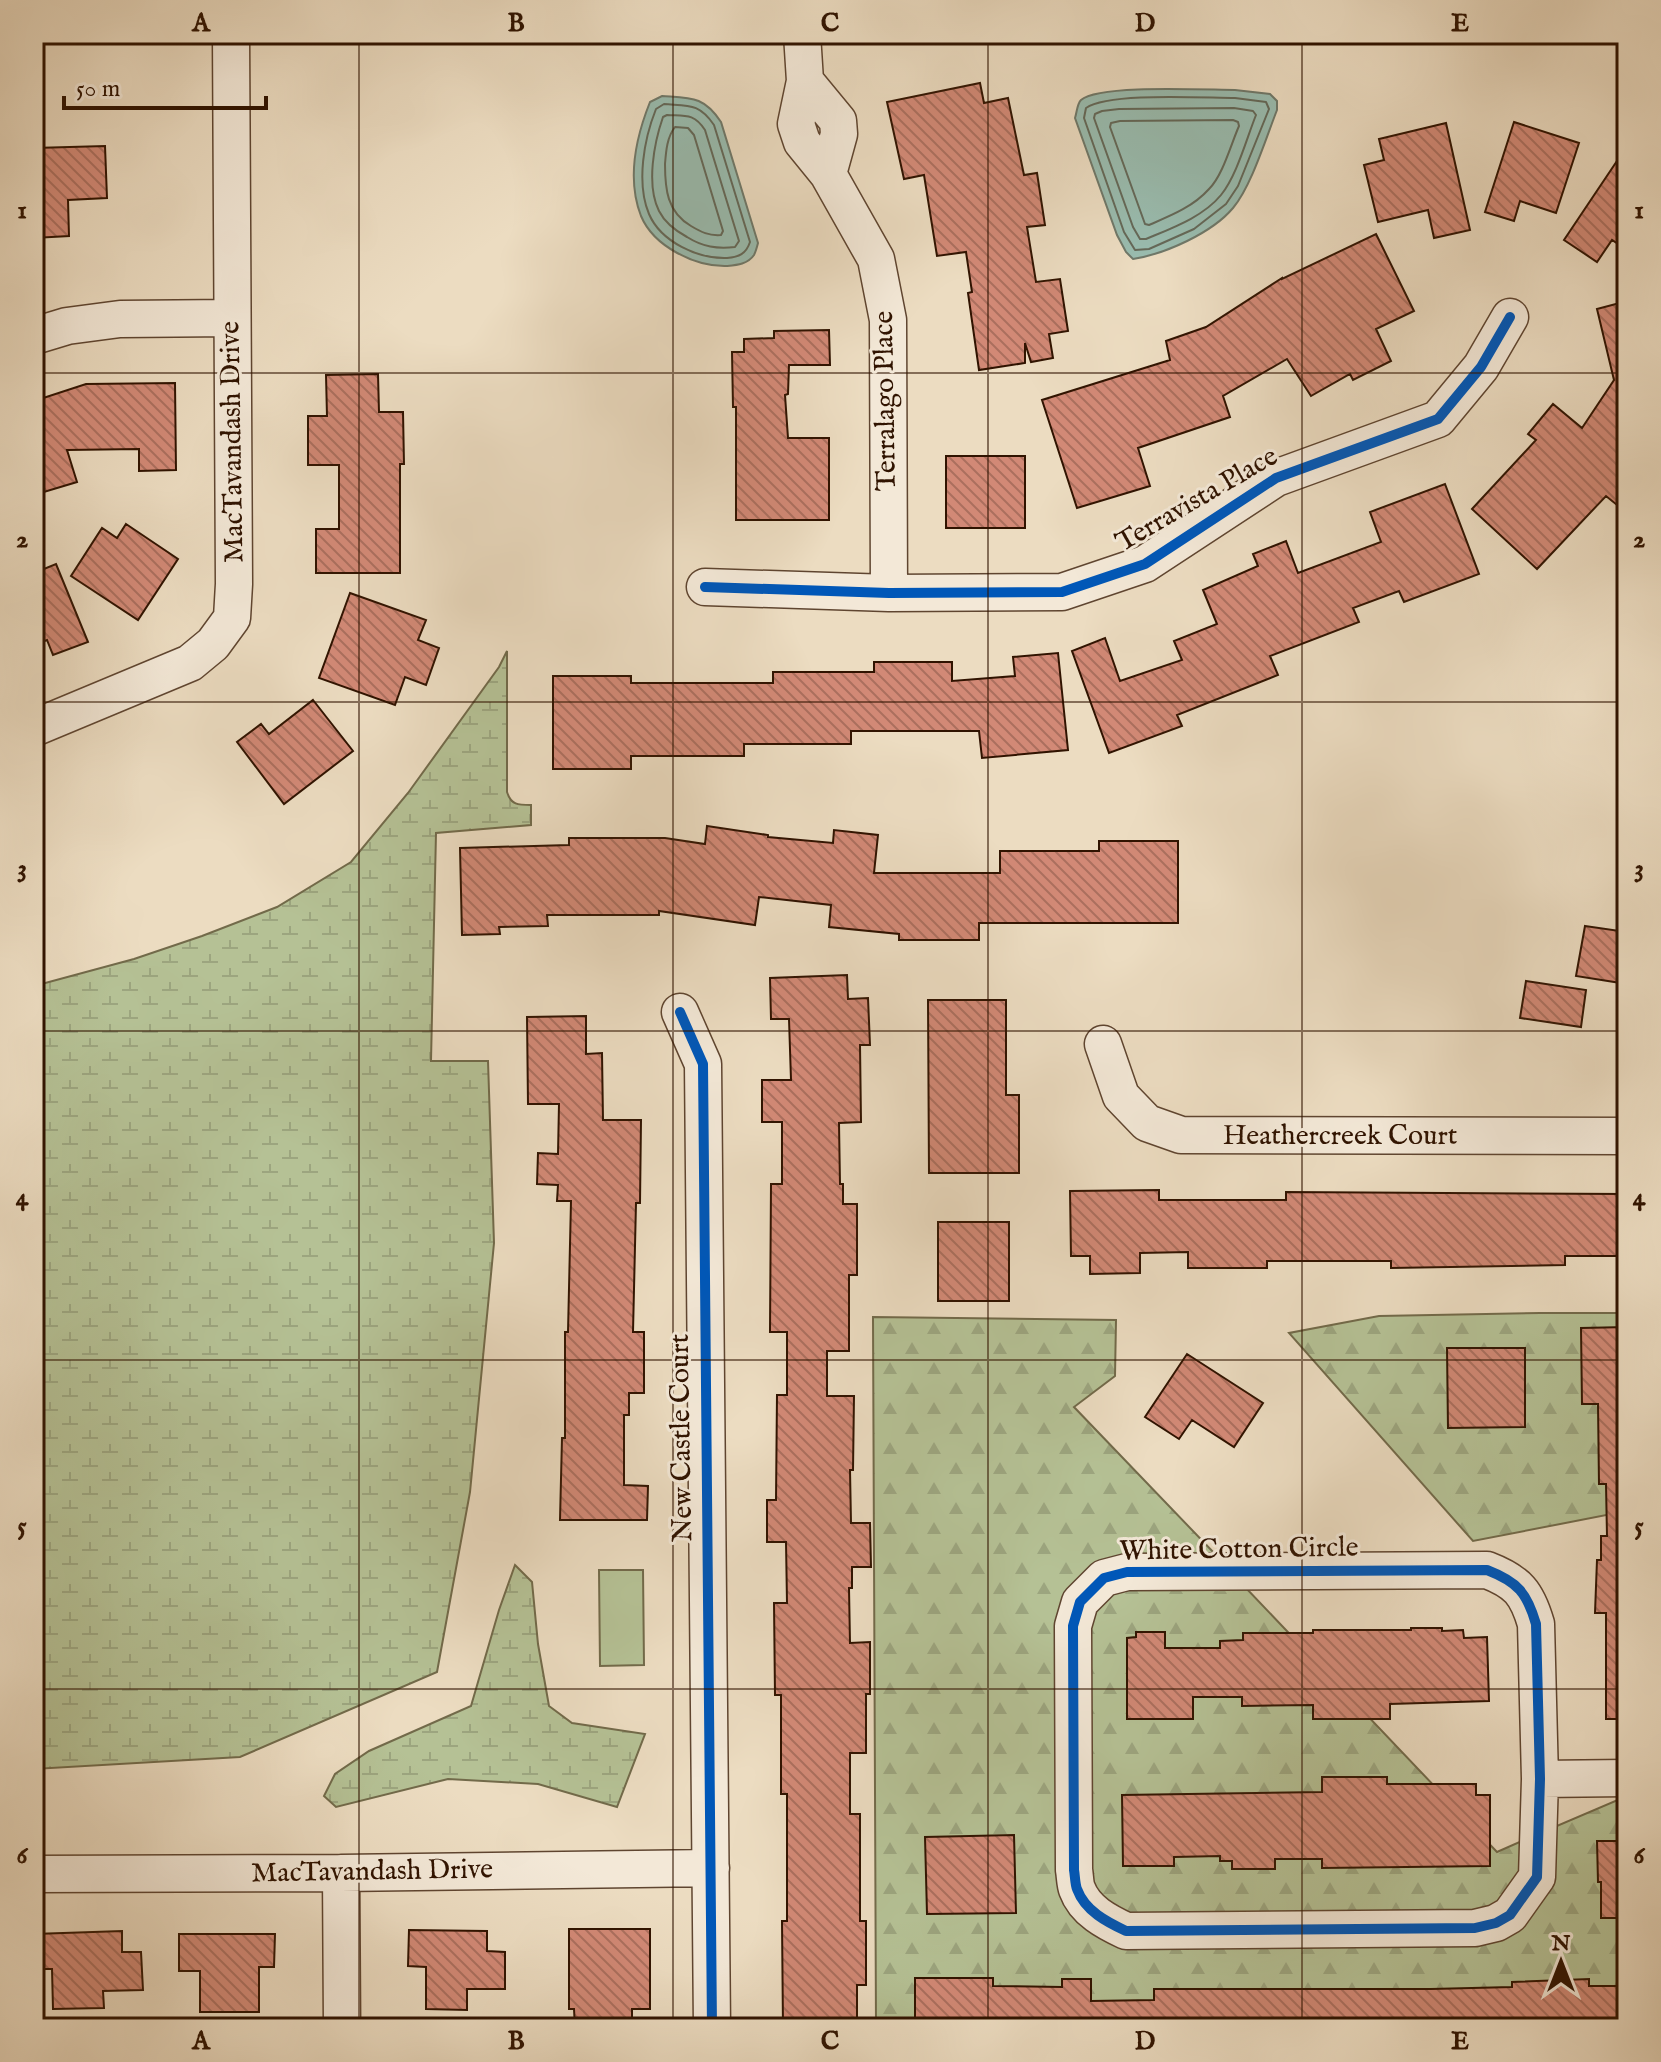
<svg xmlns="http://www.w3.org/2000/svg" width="1661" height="2062" font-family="'IM FELL English',serif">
<defs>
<pattern id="forest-firs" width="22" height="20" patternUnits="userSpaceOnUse" patternTransform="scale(2)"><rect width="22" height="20" fill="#b5c195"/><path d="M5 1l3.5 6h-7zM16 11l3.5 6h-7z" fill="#9ca57f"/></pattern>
<pattern id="wetland-marsh" width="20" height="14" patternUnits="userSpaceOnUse" patternTransform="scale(2)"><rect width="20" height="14" fill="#b5c195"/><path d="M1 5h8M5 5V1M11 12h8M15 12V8" fill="none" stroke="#9ca57f"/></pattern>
<pattern id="building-back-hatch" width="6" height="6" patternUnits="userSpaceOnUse" patternTransform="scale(2)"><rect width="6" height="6" fill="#d28976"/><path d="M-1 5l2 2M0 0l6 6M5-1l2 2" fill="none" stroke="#ab6f5e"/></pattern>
</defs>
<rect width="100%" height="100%" fill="#ecdcc1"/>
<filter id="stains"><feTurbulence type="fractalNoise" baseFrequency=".0025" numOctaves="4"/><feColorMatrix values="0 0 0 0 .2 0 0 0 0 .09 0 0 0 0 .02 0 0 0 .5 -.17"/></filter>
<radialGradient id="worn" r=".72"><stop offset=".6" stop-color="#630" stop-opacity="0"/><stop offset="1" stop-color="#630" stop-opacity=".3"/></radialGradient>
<path fill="url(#forest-firs)" stroke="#726a4a" stroke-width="2" d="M 1540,1313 L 1627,1313 L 1627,1511 L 1473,1541 L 1289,1333 L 1379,1316 Z
M 873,1317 L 1116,1320 L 1115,1376 L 1074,1407 L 1216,1555 L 1071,1591 L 1084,1924 L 1478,1943 L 1552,1828 L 1627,1796 L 1627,2028 L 876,2028 Z
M 1245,1587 L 1497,1852 L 1524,1840 L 1523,1871 L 1502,1903 L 1474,1912 L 1129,1915 L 1113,1908 L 1090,1883 L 1087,1629 C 1095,1604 1104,1594 1129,1588 Z"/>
<path fill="url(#wetland-marsh)" stroke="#726a4a" stroke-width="2" d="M 507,651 L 507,792 C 511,805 518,805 531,805 L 531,825 L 436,833 L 431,1061 L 488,1061 L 494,1243 L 470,1492 L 437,1672 L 240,1757 L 34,1769 L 34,986 L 134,959 L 202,936 L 277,907 L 351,862 L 408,793 L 499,667 Z
M 515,1565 L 532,1582 L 538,1644 L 549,1706 L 572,1723 L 645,1734 L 617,1807 L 538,1784 L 448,1779 L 336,1807 L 324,1796 L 335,1774 L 369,1751 L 471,1706 L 499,1610 Z"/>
<path fill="#b5c195" stroke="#726a4a" stroke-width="2" d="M 599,1570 L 643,1570 L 644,1665 L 600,1666 Z"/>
<path fill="#99bcaf" stroke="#6f7869" stroke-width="2" d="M 1235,90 L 1270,94 L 1277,101 L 1277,110 C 1266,138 1251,187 1233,208 C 1212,233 1165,254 1133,259 L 1126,252 L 1117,235 L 1075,118 C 1077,112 1077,104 1081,100 C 1099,84 1207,90 1235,90 Z
M 662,96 C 691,98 704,96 721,122 L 758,243 C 757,247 756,251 754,255 C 748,264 737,265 727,266 C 696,267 654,247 641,216 C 627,180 636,137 650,102 Z"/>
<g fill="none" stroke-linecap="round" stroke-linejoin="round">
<path stroke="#646858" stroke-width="2" d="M 1235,98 L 1266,102 L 1269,109 L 1238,186 L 1226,204 L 1194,229 L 1149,249 L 1135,250 L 1124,232 L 1084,118 L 1086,108 C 1109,92 1203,98 1235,98 Z
M 664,104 C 689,106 699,103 714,125 L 750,242 C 746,254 739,257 727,258 C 698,259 661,242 649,214 C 636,183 644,139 656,109 Z
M 1234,108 L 1253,111 L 1256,115 C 1246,140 1237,175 1221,195 C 1203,217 1172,228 1146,239 L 1140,239 L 1133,227 L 1094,118 L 1095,114 L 1102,111 L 1119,109 Z
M 667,115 C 685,116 694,113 705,130 L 739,241 L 735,247 C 717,249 703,247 687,237 C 676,231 665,223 659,211 C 646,185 654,143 663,117 Z
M 1233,120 L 1238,122 L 1239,126 C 1231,144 1223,175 1209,189 C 1193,207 1170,216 1149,225 L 1145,224 L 1110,127 L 1111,123 L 1120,121 Z
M 675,127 L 688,128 L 694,135 L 723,231 L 721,235 C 709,236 701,232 691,226 C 667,212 665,189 665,164 C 666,151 667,137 675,127 Z"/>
</g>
<path fill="url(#building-back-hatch)" stroke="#301300" stroke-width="2" d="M 980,83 L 984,103 L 1008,98 L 1024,175 L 1037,173 L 1045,225 L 1027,227 L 1036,282 L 1060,279 L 1068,331 L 1049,334 L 1053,358 L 1031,362 L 1025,343 L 1025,363 L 979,370 L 968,293 L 972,292 L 966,252 L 937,256 L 924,175 L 904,179 L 887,102 Z
M 1514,122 L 1579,143 L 1556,213 L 1520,201 L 1514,221 L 1485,212 Z
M 1446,123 L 1470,230 L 1434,238 L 1428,210 L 1378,222 L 1364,165 L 1384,160 L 1379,139 Z
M 105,146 L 107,198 L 68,200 L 69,236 L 34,238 L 34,148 Z
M 1627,146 L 1627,250 L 1612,240 L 1597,262 L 1564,240 Z
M 1376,234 L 1414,311 L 1376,329 L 1391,361 L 1353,380 L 1350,374 L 1311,396 L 1287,359 L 1223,396 L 1230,417 L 1138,448 L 1150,486 L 1077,508 L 1042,400 L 1170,360 L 1166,341 L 1206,327 L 1282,278 L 1282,279 Z
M 1627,301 L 1627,513 L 1606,496 L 1537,569 L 1472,509 L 1536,440 L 1528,434 L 1553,404 L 1582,428 L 1614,380 L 1597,309 Z
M 829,330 L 830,365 L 789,365 L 788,394 L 785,395 L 788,438 L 829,438 L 829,520 L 736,520 L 736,407 L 733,407 L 732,352 L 744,352 L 744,339 L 774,338 L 774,331 Z
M 378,374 L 379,412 L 403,412 L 404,464 L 400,464 L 400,573 L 316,573 L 316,529 L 339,529 L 339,465 L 308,465 L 308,416 L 327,416 L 326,375 Z
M 175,383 L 176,470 L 139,471 L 139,449 L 67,450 L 77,482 L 34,495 L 34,401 L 86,384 Z
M 946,456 L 1025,456 L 1025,528 L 946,528 Z
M 1445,484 L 1479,574 L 1404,602 L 1399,591 L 1353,608 L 1359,622 L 1270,656 L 1278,675 L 1177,715 L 1182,726 L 1109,753 L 1072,651 L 1105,638 L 1120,681 L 1182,660 L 1174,641 L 1217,624 L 1203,590 L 1258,566 L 1253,554 L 1286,541 L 1298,573 L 1381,542 L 1370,512 Z
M 126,524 L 178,559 L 138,620 L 71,576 L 102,528 L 117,538 Z
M 56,564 L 88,642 L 53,655 L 47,640 L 34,645 L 34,573 Z
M 350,593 L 426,620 L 418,640 L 439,648 L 426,685 L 405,677 L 395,705 L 319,678 Z
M 1058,653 L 1068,750 L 982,758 L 979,731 L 851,731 L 851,744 L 744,744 L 744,756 L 631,756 L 631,769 L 553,769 L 553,676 L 631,676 L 631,683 L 773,683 L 773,672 L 874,672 L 874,662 L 952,662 L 952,681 L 1015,676 L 1013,657 Z
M 313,700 L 353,751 L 284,804 L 237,742 L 261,724 L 269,734 Z
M 707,826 L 768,835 L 768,837 L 833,843 L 834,830 L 878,835 L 874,873 L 1000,873 L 1000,851 L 1099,851 L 1099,841 L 1178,841 L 1178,923 L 979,923 L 979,940 L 899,940 L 899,934 L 829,927 L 831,905 L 759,897 L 755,925 L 659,911 L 659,915 L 547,915 L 548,926 L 499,927 L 500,934 L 462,935 L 460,848 L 569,845 L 569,838 L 665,838 L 705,844 Z
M 1585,926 L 1627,932 L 1627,984 L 1576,976 Z
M 847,975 L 848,999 L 868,998 L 870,1045 L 860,1045 L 861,1122 L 839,1123 L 840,1184 L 843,1184 L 843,1204 L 857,1204 L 857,1275 L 849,1275 L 849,1351 L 827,1351 L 827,1396 L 854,1396 L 853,1470 L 850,1470 L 851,1523 L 870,1523 L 871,1567 L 852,1567 L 852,1588 L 849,1588 L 850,1643 L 870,1642 L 870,1694 L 866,1694 L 866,1753 L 850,1753 L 850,1814 L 860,1814 L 860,1921 L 866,1921 L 866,1985 L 857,1985 L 857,2028 L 783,2028 L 782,1921 L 787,1921 L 787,1794 L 781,1794 L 781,1695 L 775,1695 L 774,1603 L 787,1603 L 786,1542 L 767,1542 L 767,1500 L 776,1500 L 777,1395 L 787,1395 L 787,1332 L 770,1332 L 771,1184 L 782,1184 L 782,1122 L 762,1122 L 762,1080 L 791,1080 L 789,1019 L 771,1019 L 770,978 Z
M 1526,981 L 1586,990 L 1581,1027 L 1520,1018 Z
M 928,1000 L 1006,1000 L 1006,1095 L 1019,1095 L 1019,1173 L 929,1173 Z
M 586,1016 L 586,1054 L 602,1053 L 603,1120 L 641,1120 L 640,1203 L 636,1203 L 633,1332 L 644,1332 L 644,1393 L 629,1393 L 629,1415 L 624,1415 L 624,1485 L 648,1486 L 647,1520 L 560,1520 L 562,1438 L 565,1438 L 565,1332 L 568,1332 L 571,1201 L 557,1201 L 558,1185 L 537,1184 L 538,1153 L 558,1154 L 559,1104 L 528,1104 L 527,1017 Z
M 1159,1190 L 1159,1200 L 1286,1200 L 1286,1192 L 1627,1194 L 1627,1256 L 1565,1256 L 1565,1265 L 1391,1268 L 1391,1261 L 1267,1261 L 1267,1268 L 1188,1268 L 1188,1252 L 1140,1253 L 1140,1273 L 1090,1274 L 1090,1256 L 1071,1256 L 1070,1191 Z
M 938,1222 L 1009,1222 L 1009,1301 L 938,1301 Z
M 1627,1327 L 1627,1719 L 1606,1719 L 1606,1613 L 1595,1613 L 1597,1560 L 1601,1560 L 1601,1536 L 1607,1536 L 1606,1484 L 1599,1484 L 1598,1404 L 1582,1404 L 1581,1328 Z
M 1447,1348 L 1525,1348 L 1525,1427 L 1448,1428 Z
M 1187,1354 L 1263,1403 L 1234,1447 L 1192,1420 L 1179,1439 L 1145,1417 Z
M 1411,1628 L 1442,1628 L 1442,1631 L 1463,1630 L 1464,1638 L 1487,1637 L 1489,1701 L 1390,1704 L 1390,1719 L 1313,1719 L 1313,1705 L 1242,1706 L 1242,1697 L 1193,1697 L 1193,1719 L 1127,1719 L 1127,1638 L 1136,1637 L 1136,1632 L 1165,1632 L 1165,1648 L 1220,1648 L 1220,1641 L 1243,1640 L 1243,1633 L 1313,1633 L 1313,1630 L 1411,1630 Z
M 1322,1777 L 1387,1777 L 1387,1784 L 1476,1784 L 1476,1795 L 1490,1795 L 1490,1866 L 1322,1868 L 1322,1859 L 1275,1859 L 1275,1869 L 1232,1869 L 1232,1861 L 1220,1861 L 1220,1856 L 1174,1857 L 1174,1866 L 1123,1866 L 1122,1795 L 1322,1792 Z
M 1014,1835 L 1016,1913 L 927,1914 L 925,1837 Z
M 1597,1841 L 1627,1841 L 1627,1918 L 1601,1918 L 1601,1882 L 1598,1882 Z
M 569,1929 L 650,1929 L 650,2009 L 632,2009 L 632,2028 L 575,2028 L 574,2009 L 569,2009 Z
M 409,1930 L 487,1931 L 487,1951 L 505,1952 L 505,1989 L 467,1989 L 467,2010 L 426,2009 L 426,1967 L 408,1966 Z
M 122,1931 L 122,1952 L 141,1952 L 143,1990 L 103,1991 L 104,2008 L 53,2009 L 52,1969 L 34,1969 L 34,1934 Z
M 179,1934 L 275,1934 L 274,1967 L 259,1967 L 259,2012 L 200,2012 L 200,1971 L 179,1971 Z
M 915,1978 L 993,1978 L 993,1986 L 1062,1987 L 1062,1979 L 1091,1979 L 1091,2001 L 1154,2000 L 1154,1989 L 1431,1989 L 1512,1987 L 1512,1982 L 1589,1979 L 1589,1986 L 1627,1986 L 1627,2028 L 915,2028 Z"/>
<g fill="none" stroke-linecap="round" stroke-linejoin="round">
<defs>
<path id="minor" d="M 802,34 L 805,81 L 796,124 L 802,142 L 828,174 L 876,259 L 888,320 L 889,593
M 805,81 L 838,121 L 839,134 L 828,174
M 34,336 L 67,326 L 120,319 L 232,318
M 705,587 L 889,593 L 1062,592 L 1145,564 L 1276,478 L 1438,419 L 1481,367 L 1510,317
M 34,728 L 190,663 L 213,644 L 232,618 L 234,584 L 231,34
M 680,1012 L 703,1064 L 712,2028
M 1103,1044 L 1121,1096 L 1147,1123 L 1181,1135 L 1627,1136
M 1487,1570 C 1518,1582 1527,1593 1536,1624 L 1540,1779 L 1537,1877 L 1510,1915 L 1496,1923 L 1475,1928 L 1126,1931 C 1107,1922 1085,1911 1077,1889 C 1075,1884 1075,1875 1074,1870 L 1073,1626 L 1080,1602 L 1104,1578 L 1127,1572 Z
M 1540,1779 L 1627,1778
M 341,1873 L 342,2028
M 34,1874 L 341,1873 L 711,1868"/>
</defs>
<use href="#minor" stroke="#5f4530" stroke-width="39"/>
<use href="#minor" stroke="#f3e8d7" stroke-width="36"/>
<defs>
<path id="cycleway" d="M 705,587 L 889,593 L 1062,592 L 1145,564 L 1276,478 L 1438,419 L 1481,367 L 1510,317
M 680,1012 L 703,1064 L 712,2028
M 1487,1570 C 1518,1582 1527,1593 1536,1624 L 1540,1779 L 1537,1877 L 1510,1915 L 1496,1923 L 1475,1928 L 1126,1931 C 1107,1922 1085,1911 1077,1889 C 1075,1884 1075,1875 1074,1870 L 1073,1626 L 1080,1602 L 1104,1578 L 1127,1572 Z"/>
</defs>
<use href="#cycleway" stroke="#f3e8d7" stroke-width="15"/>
<use href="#cycleway" stroke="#0057b8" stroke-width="10"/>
</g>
<path fill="none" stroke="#301300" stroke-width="2" stroke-opacity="0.55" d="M 359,34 L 359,2028M 673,34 L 673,2028M 988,34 L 988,2028M 1302,34 L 1302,2028M 34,373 L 1627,373M 34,702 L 1627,702M 34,1031 L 1627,1031M 34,1360 L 1627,1360M 34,1689 L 1627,1689"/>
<g text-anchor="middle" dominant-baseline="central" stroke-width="6" stroke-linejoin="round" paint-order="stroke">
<g font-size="28" fill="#301300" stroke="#f3e8d7">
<text transform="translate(886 401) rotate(-91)">Terralago Place</text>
<text transform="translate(233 442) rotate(-91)">MacTavandash Drive</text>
<text transform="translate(1197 500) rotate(-30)">Terravista Place</text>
<text x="1340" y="1136">Heathercreek Court</text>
<text transform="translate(682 1438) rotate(-91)">New Castle Court</text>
<text transform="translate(1239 1550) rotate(-1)">White Cotton Circle</text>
<text transform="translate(372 1872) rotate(-1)">MacTavandash Drive</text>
</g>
</g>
<rect width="1661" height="2062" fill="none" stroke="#ecdcc1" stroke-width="88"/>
<g transform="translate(1561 1962)" stroke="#f3e8d7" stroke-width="6" paint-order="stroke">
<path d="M0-6L14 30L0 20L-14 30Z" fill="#301300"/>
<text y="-12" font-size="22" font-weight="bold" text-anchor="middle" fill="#301300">N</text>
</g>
<path d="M64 96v12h202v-12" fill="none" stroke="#301300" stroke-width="4"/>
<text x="76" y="96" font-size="24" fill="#301300" stroke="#f3e8d7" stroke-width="6" paint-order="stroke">50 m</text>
<rect x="44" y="44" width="1573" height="1974" fill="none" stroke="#301300" stroke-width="3"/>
<g font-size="26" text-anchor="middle" font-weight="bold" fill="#301300">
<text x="201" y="31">A</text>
<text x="516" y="31">B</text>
<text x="830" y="31">C</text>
<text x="1145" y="31">D</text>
<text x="1460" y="31">E</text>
<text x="22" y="218">1</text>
<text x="1639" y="218">1</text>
<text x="22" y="547">2</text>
<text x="1639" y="547">2</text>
<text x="22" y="876">3</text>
<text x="1639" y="876">3</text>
<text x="22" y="1205">4</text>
<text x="1639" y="1205">4</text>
<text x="22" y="1534">5</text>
<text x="1639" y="1534">5</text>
<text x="22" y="1863">6</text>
<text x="1639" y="1863">6</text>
<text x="201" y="2049">A</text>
<text x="516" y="2049">B</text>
<text x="830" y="2049">C</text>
<text x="1145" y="2049">D</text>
<text x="1460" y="2049">E</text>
</g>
<rect width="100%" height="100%" filter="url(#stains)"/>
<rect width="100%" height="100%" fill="url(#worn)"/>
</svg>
